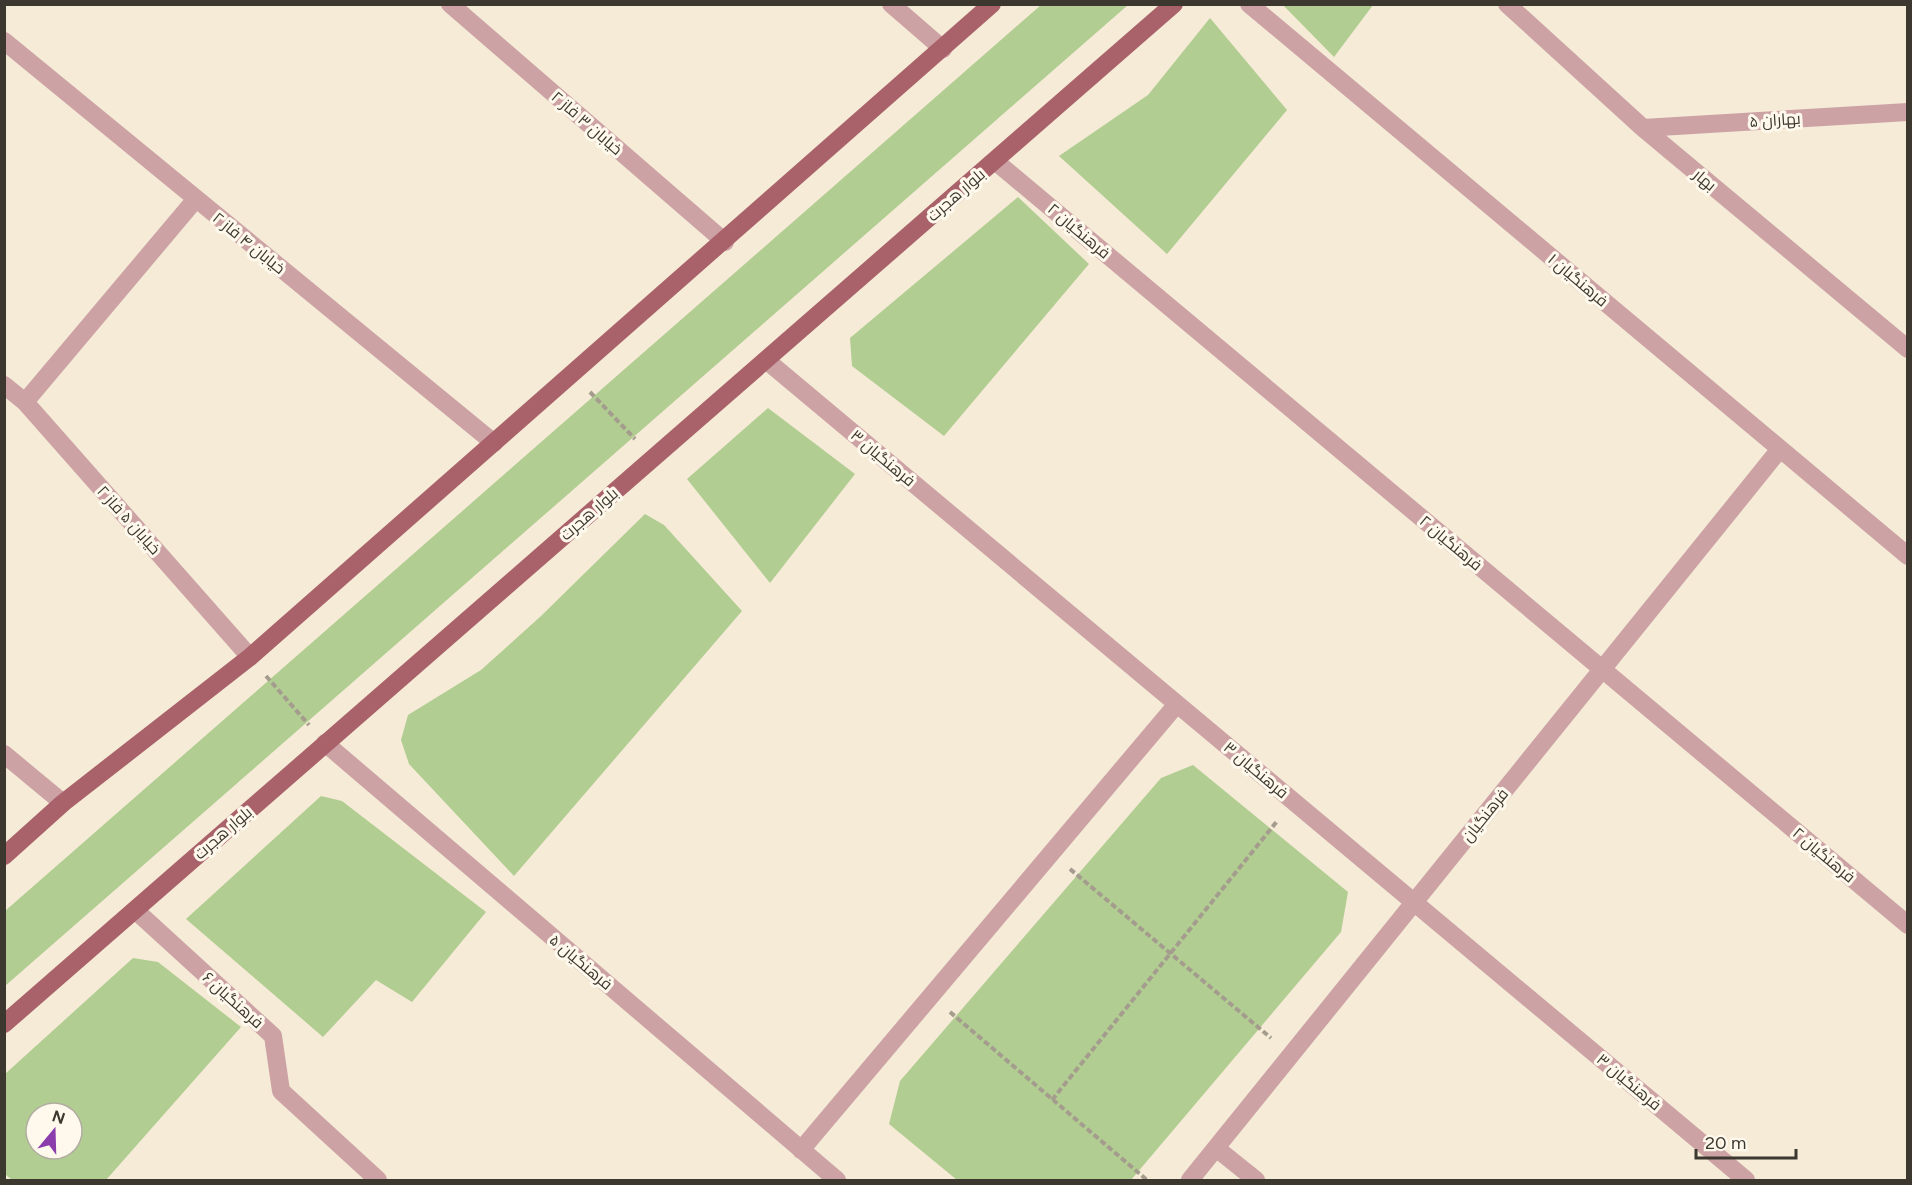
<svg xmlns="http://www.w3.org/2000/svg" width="1912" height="1185" font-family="Figtree,Cairo,sans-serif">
<rect width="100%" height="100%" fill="#f5ebd7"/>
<path fill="#b2cd92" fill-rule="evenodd" d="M 1041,5 L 1128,5 L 5,986 L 5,911 Z
M 1283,5 L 1373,5 L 1334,57 Z
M 1210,18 L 1287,110 L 1167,254 L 1059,156 L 1148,95 Z
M 1018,197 L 1089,264 L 944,436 L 852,366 L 850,338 Z
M 768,408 L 855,474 L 770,583 L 687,479 Z
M 645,514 L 664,525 L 742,611 L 514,876 L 409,764 L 401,740 L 408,715 L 481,670 L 541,616 Z
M 1193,765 L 1348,892 L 1341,932 L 1131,1180 L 957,1180 L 889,1124 L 900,1081 L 1161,778 Z
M 321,796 L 342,801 L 486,912 L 412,1002 L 376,980 L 323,1037 L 186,919 Z
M 133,958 L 158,962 L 241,1027 L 106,1180 L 12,1180 L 5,1174 L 5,1074 ZM 36,1113 L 72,1113 L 72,1149 L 36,1149 Z"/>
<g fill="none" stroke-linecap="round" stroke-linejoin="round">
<path stroke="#a49d8e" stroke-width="4" stroke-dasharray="6 3" stroke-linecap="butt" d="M 590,392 L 635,439
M 266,676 L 309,725
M 1070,869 L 1271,1038
M 950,1012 L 1147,1180
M 1052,1100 L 1278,820"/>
<path stroke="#cca2a5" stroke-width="18" d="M 450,4 L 725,242
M 891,4 L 943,49
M 1249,4 L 1908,556
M 1507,4 L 1643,128 L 1908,349
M 4,41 L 494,443
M 1643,128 L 1908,112
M 995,161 L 1908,925
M 766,360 L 1746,1180
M 4,385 L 25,402 L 250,657
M 25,402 L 195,200
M 325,743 L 837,1180
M 4,754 L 63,803
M 135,910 L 273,1036 L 281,1091 L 378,1180
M 1216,1148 L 1256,1180
M 801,1150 L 1177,704
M 1190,1180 L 1780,449"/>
<path stroke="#aa626a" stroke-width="18" d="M 4,856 L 63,803 L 250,657 L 992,4
M 4,1024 L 1174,4"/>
</g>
<g text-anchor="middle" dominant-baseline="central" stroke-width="6" stroke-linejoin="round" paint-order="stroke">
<g font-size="16" fill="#3c3830" stroke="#fef9ec">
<text transform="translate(1775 120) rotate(-4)">بهاران ۵</text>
<text transform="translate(587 123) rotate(41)">خیابان ۳ فاز ۲</text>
<text transform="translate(1705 180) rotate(40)">بهار</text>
<text transform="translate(956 195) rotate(-41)">بلوار هجرت</text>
<text transform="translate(1079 231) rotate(40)">فرهنگیان ۲</text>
<text transform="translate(249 243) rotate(39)">خیابان ۴ فاز ۲</text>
<text transform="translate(1578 280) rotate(40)">فرهنگیان ۱</text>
<text transform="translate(883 458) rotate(40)">فرهنگیان ۳</text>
<text transform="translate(589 514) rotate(-41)">بلوار هجرت</text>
<text transform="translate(129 520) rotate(48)">خیابان ۵ فاز ۲</text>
<text transform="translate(1451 543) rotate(40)">فرهنگیان ۲</text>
<text transform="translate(1256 770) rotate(40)">فرهنگیان ۳</text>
<text transform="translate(1485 815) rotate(-51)">فرهنگیان</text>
<text transform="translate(223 833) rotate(-41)">بلوار هجرت</text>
<text transform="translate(1824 855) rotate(40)">فرهنگیان ۲</text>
<text transform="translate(581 962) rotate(40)">فرهنگیان ۵</text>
<text transform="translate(233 1000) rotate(42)">فرهنگیان ۶</text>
<text transform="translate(1629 1082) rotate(40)">فرهنگیان ۳</text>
</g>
</g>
<rect width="1912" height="1185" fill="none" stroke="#3c3830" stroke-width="12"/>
<g transform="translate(54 1131) rotate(19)"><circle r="28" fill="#fef9ec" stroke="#b0aca1" stroke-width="1.5"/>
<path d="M0-4.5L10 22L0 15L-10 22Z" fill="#8c3dac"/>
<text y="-9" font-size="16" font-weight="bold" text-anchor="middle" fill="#3c3830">N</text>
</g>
<path d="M1696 1149v9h100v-9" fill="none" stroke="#3c3830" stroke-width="3"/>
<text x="1705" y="1149" font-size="18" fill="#3c3830" stroke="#fef9ec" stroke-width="4.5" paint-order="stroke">20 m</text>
</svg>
